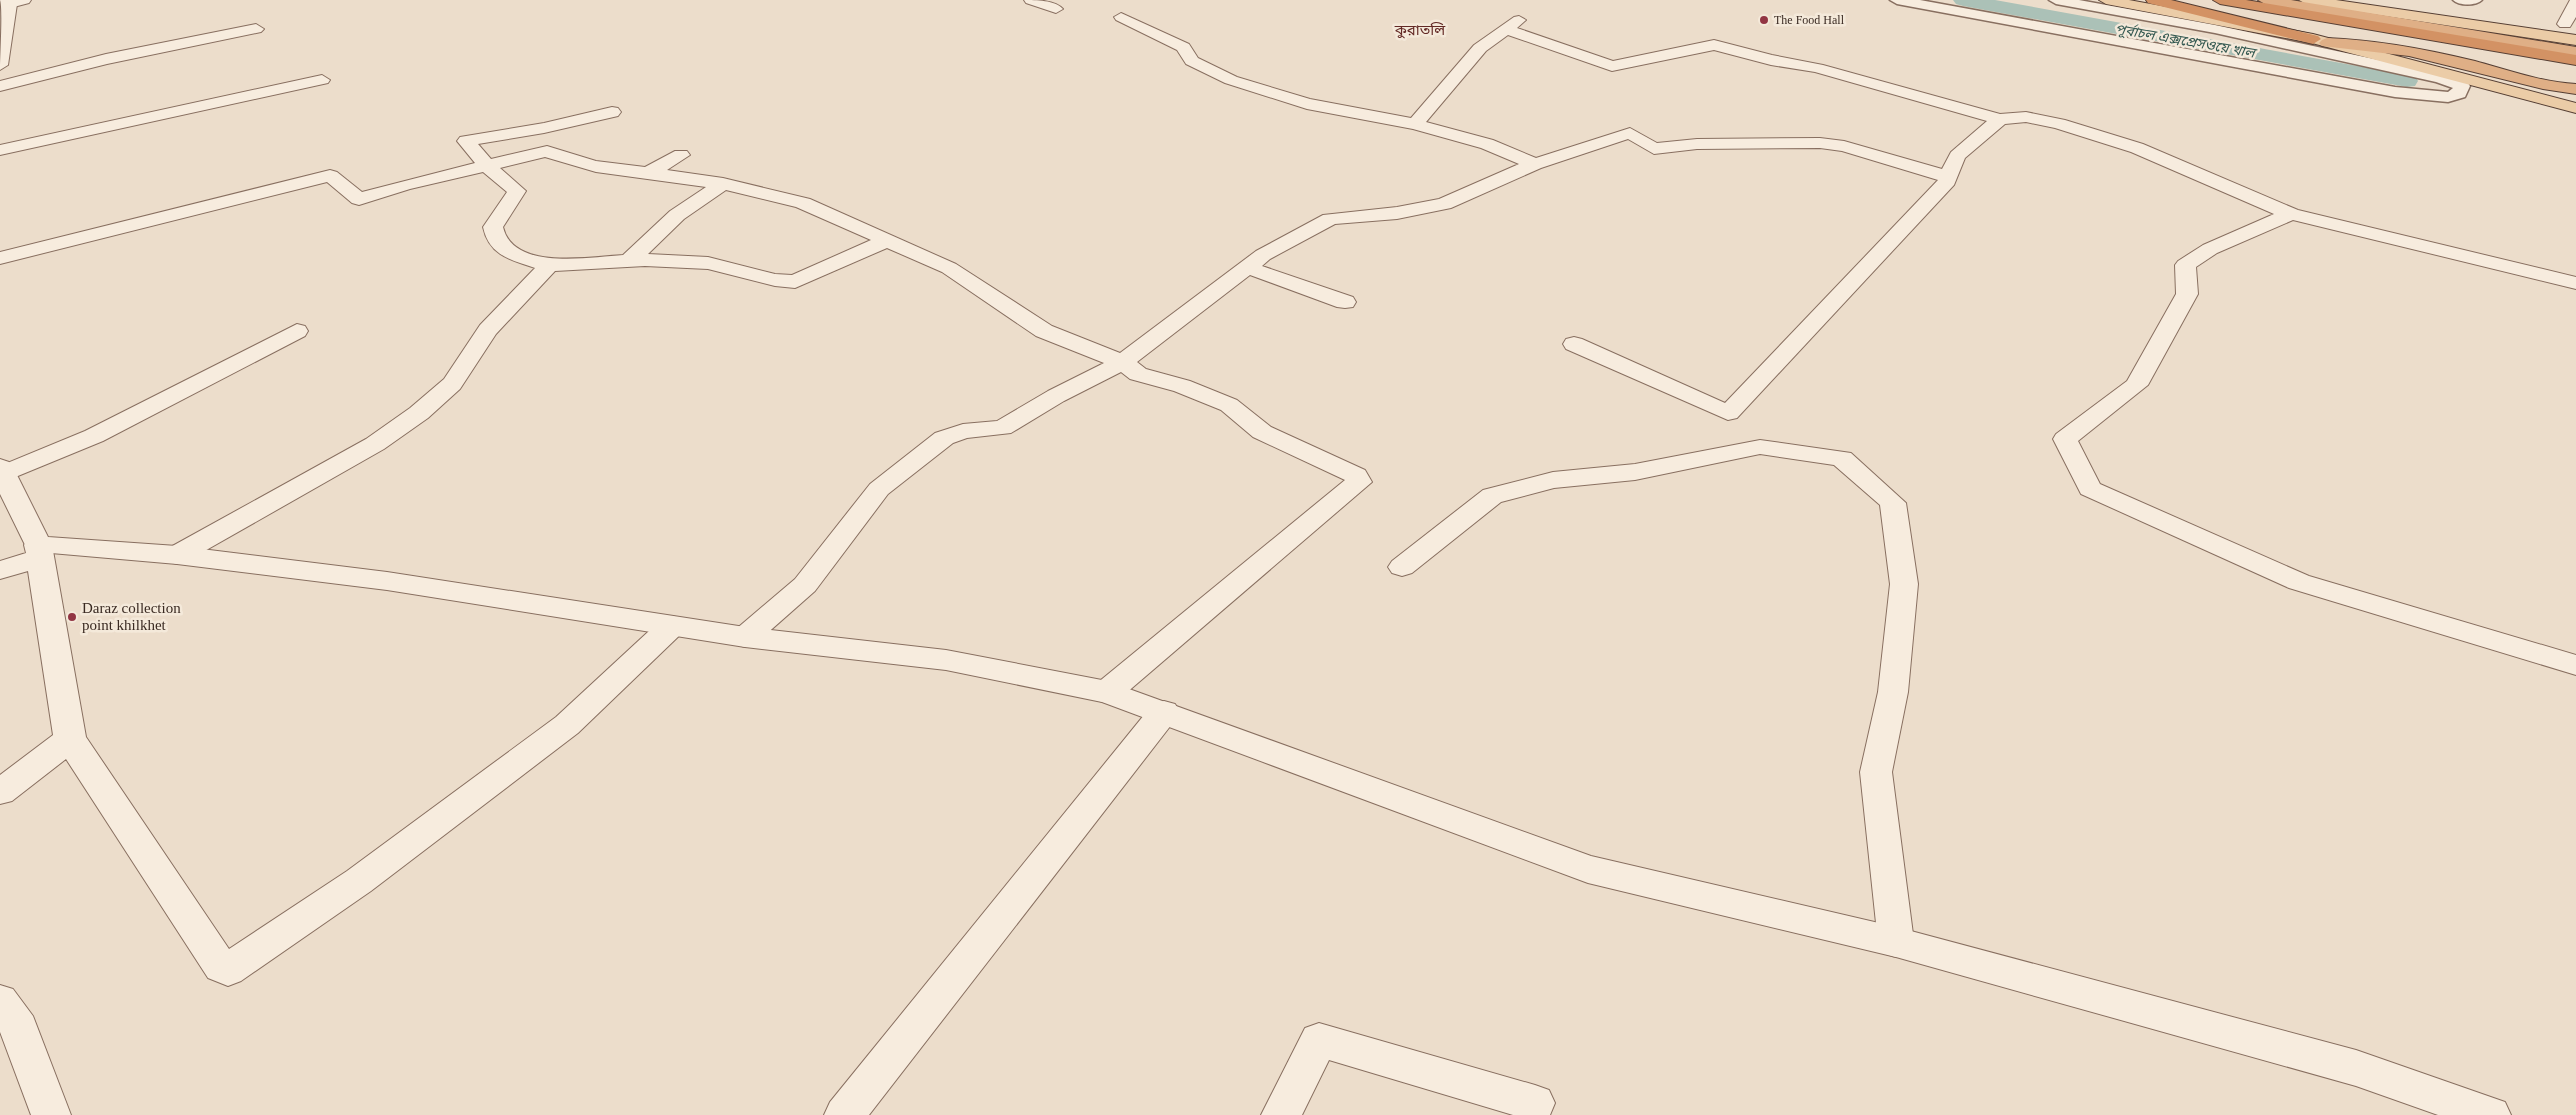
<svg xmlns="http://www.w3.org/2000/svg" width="2576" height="1115" font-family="'Times New Roman','Noto Sans Bengali',serif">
<rect width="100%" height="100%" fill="#ecddcb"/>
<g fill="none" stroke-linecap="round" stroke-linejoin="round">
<path fill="#abc1b7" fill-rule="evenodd" d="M 1953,0 L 1995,0 L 2407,75 L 2415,76 L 2418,81 L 2415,86 L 2407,87 L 1963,6 L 1956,4 Z"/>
<defs>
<path id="pedestrian" d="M 1890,0 L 1920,0 L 2395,87 L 2448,92 L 2453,88 L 2436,82 L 2215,33 L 2056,4 L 2049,0 L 2079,0 L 2215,25 L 2440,73 L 2468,83 L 2470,86 L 2465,97 L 2448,102 L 2395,97 L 1897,4 Z
M 2453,0 L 2482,0 C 2476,6 2459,6 2453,0 Z"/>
<path id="minor" d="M 31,0 L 29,3 L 10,8 L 3,4 L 8,0 Z
M 1024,0 C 1036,0 1055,0 1063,9 L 1056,13 L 1026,3 Z
M 2570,0 L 2576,0 L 2576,17 L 2570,27 L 2560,27 L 2557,24 Z
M 1121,13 L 1189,44 L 1198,58 L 1237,77 L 1310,99 L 1411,118 L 1474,45 L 1514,17 L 1519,16 L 1526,20 L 1517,28 L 1613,61 L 1714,40 L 1772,55 L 1823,65 L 2000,114 L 2026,112 L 2065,120 L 2143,144 L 2298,210 L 2576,277 L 2576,289 L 2293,220 L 2217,253 L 2196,267 L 2198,294 L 2148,385 L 2078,441 L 2100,484 L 2309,576 L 2576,655 L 2576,675 L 2289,588 L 2081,494 L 2053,439 L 2056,434 L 2127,381 L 2176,294 L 2175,265 L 2178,261 L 2203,245 L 2274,214 L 2131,152 L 2055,128 L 2026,122 L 2005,124 L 1965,158 L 1954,185 L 1737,418 L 1728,420 L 1566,349 L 1563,344 L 1566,339 L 1574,337 L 1582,339 L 1725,403 L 1938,180 L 1842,151 L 1820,148 L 1697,149 L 1654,154 L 1628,139 L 1541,168 L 1451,208 L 1397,219 L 1335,224 L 1270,259 L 1262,266 L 1353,297 L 1356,302 L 1353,307 L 1345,308 L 1337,307 L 1250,275 L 1137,362 L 1146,369 L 1190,381 L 1237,400 L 1271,427 L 1365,470 L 1372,482 L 1118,700 L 1107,703 L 1096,700 L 1092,692 L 1096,684 L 1345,480 L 1253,437 L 1221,410 L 1174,391 L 1130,379 L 1121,372 L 1064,401 L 1011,433 L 967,438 L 953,443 L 888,494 L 815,591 L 755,644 L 745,647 L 735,644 L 730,637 L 735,630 L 795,579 L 870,484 L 935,433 L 963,424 L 997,421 L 1048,391 L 1104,363 L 1036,336 L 942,272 L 887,248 L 795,288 L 775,286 L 708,269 L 645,266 L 555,271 L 496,334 L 460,389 L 428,418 L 384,449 L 187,561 L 177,564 L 167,561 L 163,555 L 167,549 L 366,439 L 410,408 L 444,379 L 480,325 L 535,268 C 510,260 489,255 483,227 L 507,192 L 483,172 L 410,189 L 359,205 L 352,203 L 327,182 L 0,264 L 0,252 L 330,170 L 337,172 L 362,192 L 475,163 L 457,141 L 460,137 L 544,123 L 612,107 L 618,108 L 621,112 L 618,116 L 544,133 L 478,144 L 491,159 L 547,146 L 596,161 L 645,167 L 675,151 L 687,151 L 690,155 L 667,170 L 723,178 L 810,199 L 956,264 L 1052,326 L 1120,353 L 1256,251 L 1323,215 L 1397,207 L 1439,199 L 1519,164 L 1481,148 L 1413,129 L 1307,109 L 1225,83 L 1186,64 L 1177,50 L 1116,20 L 1114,17 ZM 1508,35 L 1612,71 L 1714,50 L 1771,65 L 1815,72 L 1987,121 L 1951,152 L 1942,169 L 1844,141 L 1820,138 L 1697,139 L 1657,143 L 1630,128 L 1536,158 L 1493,140 L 1426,122 L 1486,51 ZM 545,157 L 596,172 L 706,187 L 670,211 L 623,255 C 589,257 513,271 503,227 L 526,191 L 500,168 ZM 726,190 L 796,207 L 871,240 L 792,275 L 775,274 L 708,257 L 648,254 L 684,219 Z
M 256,24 L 264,29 L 261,32 L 107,64 L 0,91 L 0,81 L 106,54 Z
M 322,75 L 330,80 L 328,83 L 0,155 L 0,145 Z
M 297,324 L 305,326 L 308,331 L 305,336 L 103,441 L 13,478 L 0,480 L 0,466 L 85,431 Z
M 1760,440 L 1851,453 L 1906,503 L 1918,584 L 1908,692 L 1892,772 L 1914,942 L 1909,953 L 1896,957 L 1883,953 L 1878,942 L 1860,772 L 1878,692 L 1890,584 L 1880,505 L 1834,465 L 1760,454 L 1635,480 L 1554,488 L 1501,502 L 1412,573 L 1402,576 L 1392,573 L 1388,567 L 1392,561 L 1483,490 L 1553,472 L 1635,464 Z
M 38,537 L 48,539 L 52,545 L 86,737 L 229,949 L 347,871 L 556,717 L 662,619 L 672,616 L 682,619 L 687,626 L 682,633 L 578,733 L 371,891 L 241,981 L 228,986 L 208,978 L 66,759 L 12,801 L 0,804 L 0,775 L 53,735 L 28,571 L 0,579 L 0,561 L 26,553 L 24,545 L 28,539 Z
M 1164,701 L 1175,704 L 1180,712 L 1175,720 L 869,1115 L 824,1115 L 830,1102 L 1153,704 Z
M 0,985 L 13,989 L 33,1016 L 71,1115 L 31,1115 L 0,1032 Z
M 1319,1023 L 1535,1085 L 1549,1090 L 1555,1103 L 1550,1115 L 1513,1115 L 1329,1060 L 1302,1115 L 1261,1115 L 1305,1028 Z"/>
<path id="tertiary" d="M 0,0 L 14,0 L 17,4 L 8,65 L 0,70 C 0,56 3,8 0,0 Z
M 0,459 L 9,462 L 13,467 L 48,537 L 177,546 L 387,572 L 745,627 L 946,650 L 1107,681 L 1591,856 L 1896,927 L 2356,1050 L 2505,1102 L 2511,1115 L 2438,1115 L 2356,1086 L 1896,957 L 1588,883 L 1102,702 L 946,670 L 745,647 L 387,590 L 177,564 L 28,551 L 0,494 Z"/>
<path id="primary" d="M 2099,0 L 2129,0 L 2313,34 L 2576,103 L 2576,113 L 2312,43 L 2106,4 Z
M 2299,0 L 2336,0 L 2576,35 L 2576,45 L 2306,4 Z"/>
<path id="trunk" d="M 2258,0 L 2291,0 L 2576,47 L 2576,57 L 2265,4 Z
M 2327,38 C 2377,40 2426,49 2475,61 C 2508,70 2541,82 2576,84 L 2576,94 L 2543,89 L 2409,56 L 2322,46 L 2319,43 L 2322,40 Z"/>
<path id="motorway" d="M 2146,0 L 2171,0 L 2318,36 L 2321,39 L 2313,44 L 2148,3 Z
M 2213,0 L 2246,0 L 2576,55 L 2576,65 L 2220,4 Z"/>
</defs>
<use href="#pedestrian" stroke="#886f60" stroke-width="3"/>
<use href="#minor" stroke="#886f60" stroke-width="2"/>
<use href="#tertiary" stroke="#886f60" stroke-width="2"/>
<use href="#primary" stroke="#563f34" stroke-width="2"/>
<use href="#trunk" stroke="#563f34" stroke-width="2"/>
<use href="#motorway" stroke="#563f34" stroke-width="2"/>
<use href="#pedestrian" fill="#f7ecde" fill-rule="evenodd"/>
<use href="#minor" fill="#f7ecde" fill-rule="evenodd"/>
<use href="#tertiary" fill="#f7ecde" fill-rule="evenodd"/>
<use href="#primary" fill="#ebcca7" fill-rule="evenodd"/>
<use href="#trunk" fill="#dfaf86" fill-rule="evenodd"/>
<use href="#motorway" fill="#d39264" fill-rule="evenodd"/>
</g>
<g fill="#923543" stroke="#f4e9da" stroke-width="2">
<circle cx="1764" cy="20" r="5"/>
<circle cx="72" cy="617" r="5"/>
</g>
<g text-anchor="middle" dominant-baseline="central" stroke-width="5" stroke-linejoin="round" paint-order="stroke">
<g font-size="12" fill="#3a2a22" stroke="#f4e9da" text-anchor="start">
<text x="1774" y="20">The Food Hall</text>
</g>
<g font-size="14" font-style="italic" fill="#335850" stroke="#f4e9da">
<text transform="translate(2185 41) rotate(10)">পূর্বাচল এক্সপ্রেসওয়ে খাল</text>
</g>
<g font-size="15" fill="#632925" stroke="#f4e9da">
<text x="1420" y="30">কুরাতলি</text>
</g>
<g font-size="15" fill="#3a2a22" stroke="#f4e9da" text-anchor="start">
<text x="82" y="608">Daraz collection<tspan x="82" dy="17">point khilkhet</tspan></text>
</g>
</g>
</svg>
